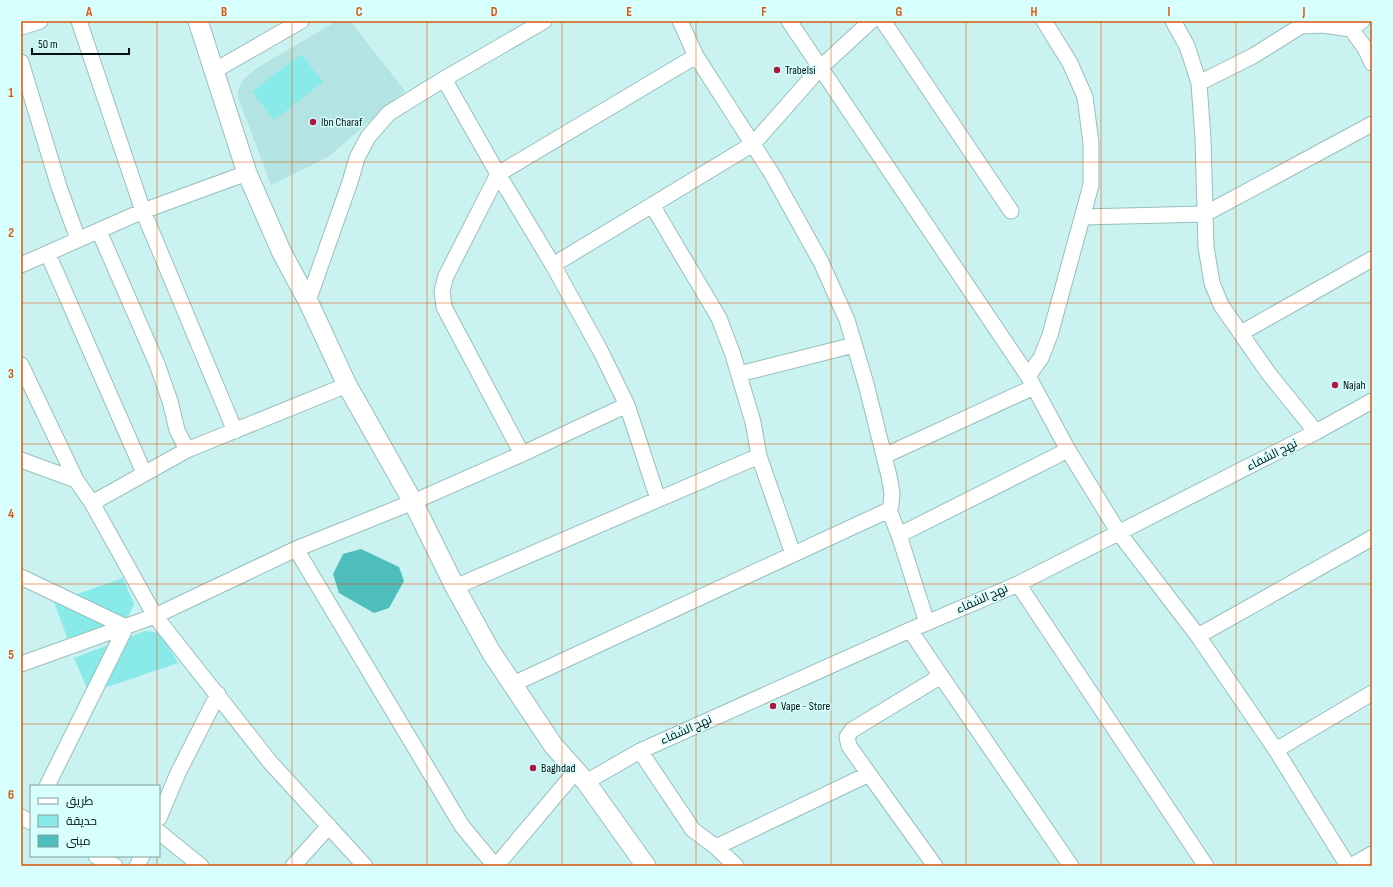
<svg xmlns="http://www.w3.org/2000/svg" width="1393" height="887" font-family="'Sofia Sans Condensed',Cairo,sans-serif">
<rect width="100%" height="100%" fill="#c9f2f0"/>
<path fill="#b3e3e2" d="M 337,21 L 350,21 L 405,91 L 328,157 L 271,185 L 238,97 L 238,91 L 240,86 L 243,80 L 257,68 Z"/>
<path fill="#89ebe9" d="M 301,54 L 323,82 L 274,120 L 252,92 Z
M 123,578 L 134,604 L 127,619 L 68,640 L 54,602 Z
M 145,631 L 155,632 L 162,636 L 178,663 L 89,693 L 74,658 Z"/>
<path fill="#4dbebc" d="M 361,549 L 399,567 L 404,581 L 389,608 L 374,613 L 339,593 L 333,574 L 343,554 Z"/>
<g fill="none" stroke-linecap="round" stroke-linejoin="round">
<defs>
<path id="minor" d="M 79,21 L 143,211 L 235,431
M 789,21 L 1028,376 L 1068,450 L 1119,533 L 1198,636 L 1276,750 L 1348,866
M 883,21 L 1011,211
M 1173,21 L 1187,46 L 1199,83 L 1203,139 L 1206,247 L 1212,283 L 1221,305 L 1269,374 L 1316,432
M 21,27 L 40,21
M 1351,29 L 1365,48 L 1372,63
M 21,62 L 59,187 L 78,239
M 214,71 L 301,21
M 444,79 L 544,21
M 1199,83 L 1253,56 L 1301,26 L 1323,25 L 1351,29 L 1362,21
M 1083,217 L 1205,214 L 1372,124
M 99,231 L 157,364 L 170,401 L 177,430 L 187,450
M 48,254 L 144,473
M 21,265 L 143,211 L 247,173
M 553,265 L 600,350 L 627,405 L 658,499
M 308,301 L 350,182 L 357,158 L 368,137 L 389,113 L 444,79 L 498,174 L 553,265 L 753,144 L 820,68 L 871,21
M 1241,333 L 1372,259
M 21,365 L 76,480 L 92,503 L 155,616 L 270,762 L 365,866
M 739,374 L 854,345
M 1028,376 L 1041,358 L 1050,335 L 1091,185 L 1091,143 L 1085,97 L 1070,63 L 1044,21
M 522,454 L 444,307 L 442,291 L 446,276 L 498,174 L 696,56
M 759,456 L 793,554
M 884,456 L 1034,387
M 21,460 L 76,480
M 92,503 L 187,450 L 347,385
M 889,510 L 899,535 L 927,623
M 899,535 L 1068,450
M 296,549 L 462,826 L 495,866
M 21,577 L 126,627 L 47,786
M 1018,584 L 1206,866
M 455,587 L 759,456 L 753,422 L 733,355 L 719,318 L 652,205
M 910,630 L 941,676 L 1071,866
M 1198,636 L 1372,538
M 21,664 L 155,616 L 296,549 L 413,502 L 522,454 L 627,405
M 513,684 L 889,510 L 891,505 L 892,493 L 889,476 L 866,384 L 847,320 L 821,262 L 772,174 L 696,56 L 680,21
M 1276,750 L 1372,693
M 640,751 L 693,830 L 716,847 L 736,866
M 586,782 L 640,751 L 910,630 L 1018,584 L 1316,432 L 1372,401
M 21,817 L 31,822
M 159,818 L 178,773 L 218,694
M 159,832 L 201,866
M 716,847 L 869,774
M 96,856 L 115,866
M 137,866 L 142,856
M 293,866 L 329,826
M 496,866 L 576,771
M 935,866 L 869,774 L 849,746 L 847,737 L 852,730 L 941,676
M 1351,866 L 1372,854"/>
<path id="tertiary" d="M 198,21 L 247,173 L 282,253 L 308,301 L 347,385 L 413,502 L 455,587 L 491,652 L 553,745 L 586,782 L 646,866"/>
</defs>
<use href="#minor" stroke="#98bfbd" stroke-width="17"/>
<use href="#tertiary" stroke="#98bfbd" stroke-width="21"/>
<use href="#minor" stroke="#fff" stroke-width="15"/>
<use href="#tertiary" stroke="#fff" stroke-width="19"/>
</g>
<path fill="none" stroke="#dd550c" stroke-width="1" stroke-opacity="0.55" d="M 157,21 L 157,786M 292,21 L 292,866M 427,21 L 427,866M 562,21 L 562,866M 696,21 L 696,866M 831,21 L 831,866M 966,21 L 966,866M 1101,21 L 1101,866M 1236,21 L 1236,866M 21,162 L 1372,162M 21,303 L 1372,303M 21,444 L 1372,444M 21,584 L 1372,584M 21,724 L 1372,724M 157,856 L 157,866"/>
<g fill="#ac173f" stroke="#d6fffd" stroke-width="1.5">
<circle cx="777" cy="70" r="4"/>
<circle cx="313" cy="122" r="4"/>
<circle cx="1335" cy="385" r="4"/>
<circle cx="773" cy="706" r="4"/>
<circle cx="533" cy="768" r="4"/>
</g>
<g text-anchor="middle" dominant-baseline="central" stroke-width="3" stroke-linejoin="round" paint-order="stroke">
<g font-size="12" fill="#030f0f" stroke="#d6fffd" text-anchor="start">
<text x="785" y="70">Trabelsi</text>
<text x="321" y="122">Ibn Charaf</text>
<text x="1343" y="385">Najah</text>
<text x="781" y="706">Vape - Store</text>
<text x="541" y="768">Baghdad</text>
</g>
<g font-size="12" fill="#030f0f" stroke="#d6fffd">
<text transform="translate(1272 455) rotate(-27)">نهج الشفاء</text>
<text transform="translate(982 599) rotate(-24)">نهج الشفاء</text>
<text transform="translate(686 730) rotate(-24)">نهج الشفاء</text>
</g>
</g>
<rect width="1393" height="887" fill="none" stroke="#d6fffd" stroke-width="44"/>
<rect x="30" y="785" width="130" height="72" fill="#d6fffd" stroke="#829f9e"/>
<rect x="38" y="798" width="20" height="6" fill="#ffffff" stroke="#829f9e"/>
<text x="66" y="805" font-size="12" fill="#030f0f">طريق</text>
<rect x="38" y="815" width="20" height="12" fill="#89ebe9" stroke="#829f9e"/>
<text x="66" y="825" font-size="12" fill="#030f0f">حديقة</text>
<rect x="38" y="835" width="20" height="12" fill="#4dbebc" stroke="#829f9e"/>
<text x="66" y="845" font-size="12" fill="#030f0f">مبنى</text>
<path d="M32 48v6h97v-6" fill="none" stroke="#030f0f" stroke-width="2"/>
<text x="38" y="48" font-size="12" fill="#030f0f" stroke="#d6fffd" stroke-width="3" paint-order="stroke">50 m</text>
<rect x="22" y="22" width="1349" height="843" fill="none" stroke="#dd550c" stroke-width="1.5"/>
<g font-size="13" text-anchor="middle" font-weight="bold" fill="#dd550c">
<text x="89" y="16">A</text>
<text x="224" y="16">B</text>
<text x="359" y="16">C</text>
<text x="494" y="16">D</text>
<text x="629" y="16">E</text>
<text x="764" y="16">F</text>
<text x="899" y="16">G</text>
<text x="1034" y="16">H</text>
<text x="1169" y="16">I</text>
<text x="1304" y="16">J</text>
<text x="11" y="97">1</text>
<text x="11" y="237">2</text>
<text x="11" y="378">3</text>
<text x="11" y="518">4</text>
<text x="11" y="659">5</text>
<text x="11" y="799">6</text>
</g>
</svg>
